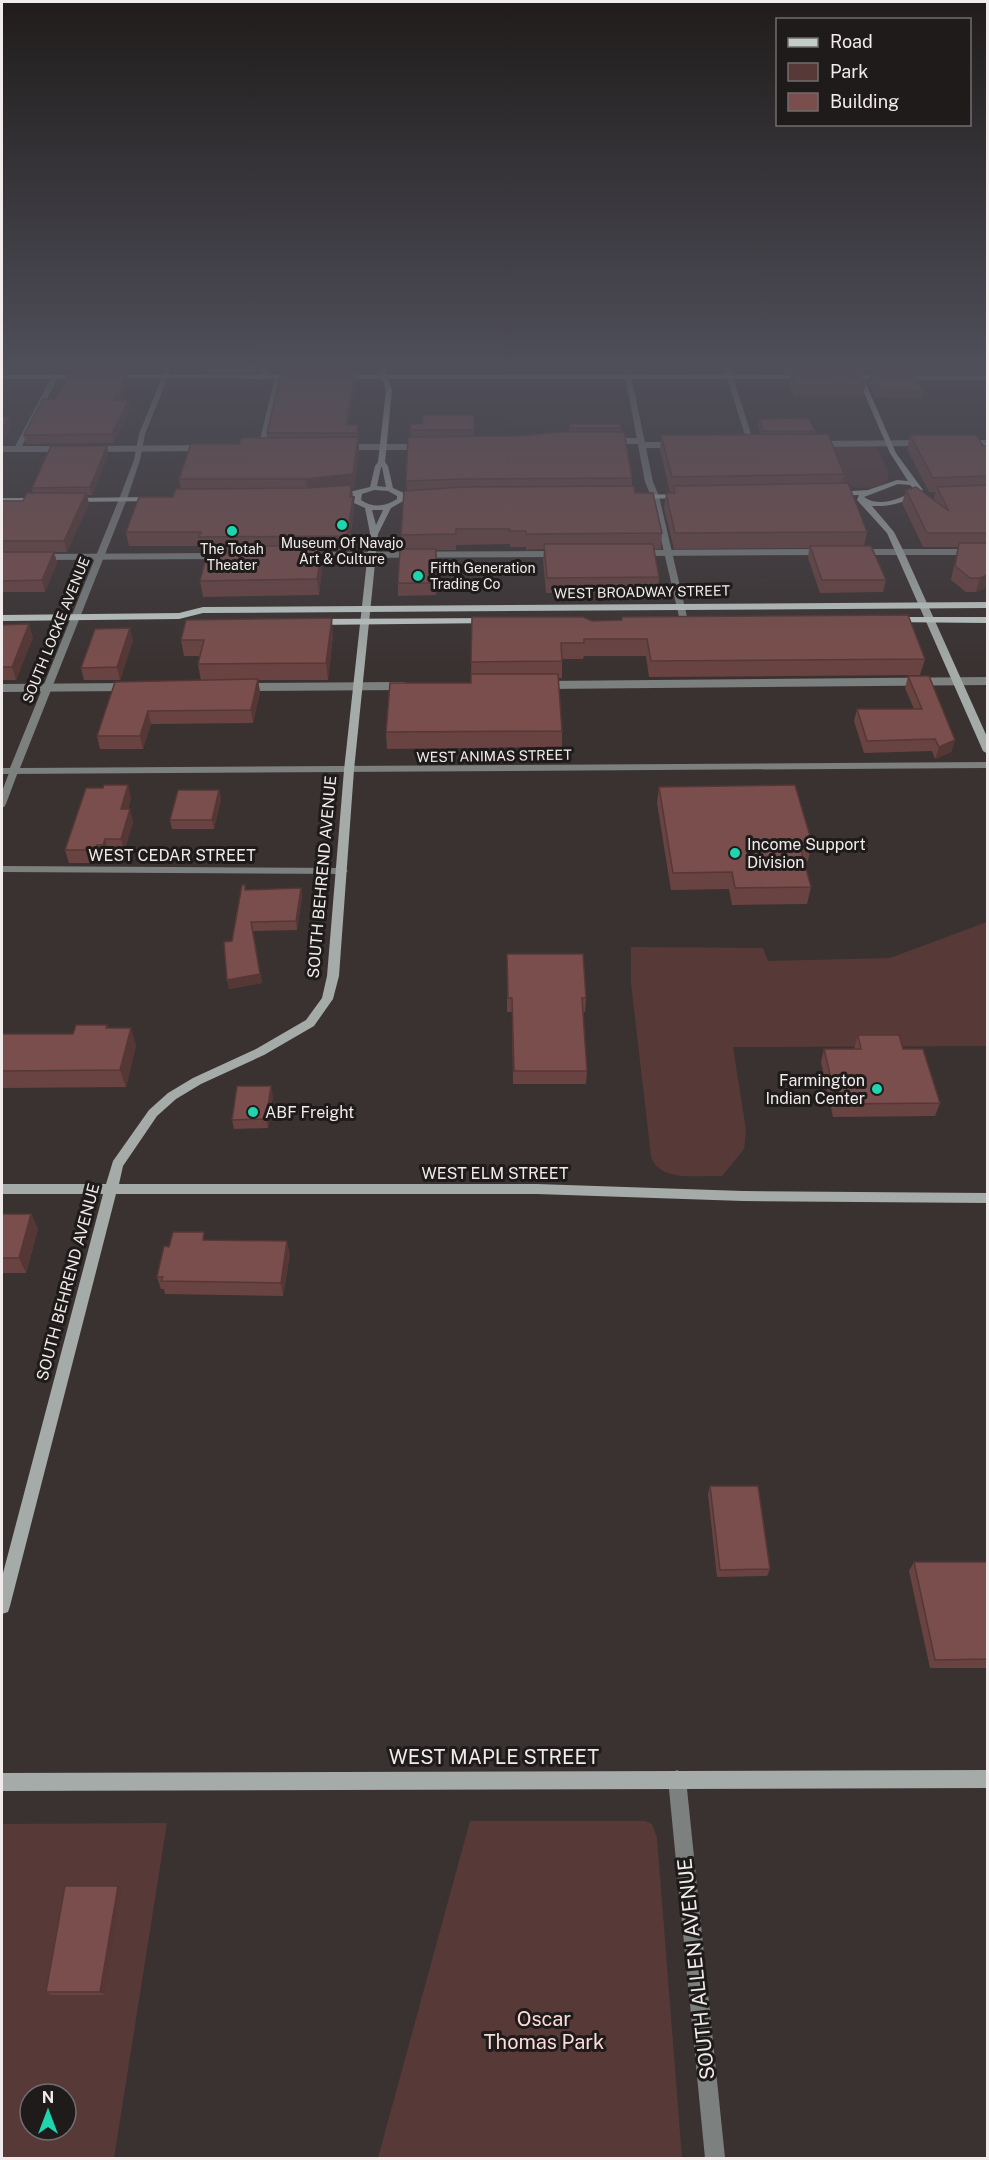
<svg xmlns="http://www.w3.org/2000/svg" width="989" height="2160" font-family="'Public Sans',sans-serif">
<rect width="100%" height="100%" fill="#3a3231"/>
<path fill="#573938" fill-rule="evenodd" d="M 876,445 C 880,454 886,464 888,473 C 892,492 853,488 842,486 L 825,446 Z
M 987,922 L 987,1046 L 733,1047 L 746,1130 L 745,1140 L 744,1149 L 722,1176 C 699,1175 659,1183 651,1156 L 631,983 L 631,947 L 763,948 L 768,961 L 890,958 Z
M 470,1821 L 645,1821 L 652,1824 L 657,1838 L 682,2158 L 378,2158 Z
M 167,1823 L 114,2158 L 2,2158 L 2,1824 ZM 30,2094 L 66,2094 L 66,2130 L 30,2130 Z"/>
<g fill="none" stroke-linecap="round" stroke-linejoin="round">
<path stroke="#7c807f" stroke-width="6" d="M 726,365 L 751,444
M 263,377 L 267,365
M 614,441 L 641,441
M 967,443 L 988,443
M 817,444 L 921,443
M 642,445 L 672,445
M 347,447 L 421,447
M 261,448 L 278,377
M 2,449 L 64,449
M 17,449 L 55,377
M 95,449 L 202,448
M 860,552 L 988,552
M 641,553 L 823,552
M 311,555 L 556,554
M 41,557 L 220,556"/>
<path stroke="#7c807f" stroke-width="8" d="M 545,685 L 988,681
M 245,687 L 403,686
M 2,688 L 127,687
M 2,803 L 14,771"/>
<path fill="#7c807f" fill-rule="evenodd" d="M 167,365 L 173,365 L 145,434 L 140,460 L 127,499 L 20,768 L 988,762 L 988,768 L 2,774 L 2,768 L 10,768 L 119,499 L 134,460 L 139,434 Z
M 623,365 L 629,365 L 653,482 L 659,496 L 688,621 L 684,623 L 680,621 L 651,496 L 645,482 Z
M 2,866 L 343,868 L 348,871 L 343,874 L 2,872 Z
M 677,1770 L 683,1773 L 686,1779 L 725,2158 L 705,2158 L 668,1779 L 671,1773 Z"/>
<path fill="#a4aba8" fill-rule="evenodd" d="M 377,365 L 383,365 L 387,375 L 804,375 L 807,377 L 804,379 L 388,379 L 392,390 L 385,462 L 388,466 L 393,488 L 404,493 L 405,500 L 391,508 L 378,534 L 354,770 L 339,976 L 333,999 L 314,1026 L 264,1055 L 201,1084 L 176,1099 L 157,1116 L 123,1166 L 119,1184 L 537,1184 L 743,1191 L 988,1193 L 988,1203 L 743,1201 L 537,1194 L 116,1194 L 10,1606 L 8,1612 L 2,1614 L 2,1577 L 103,1194 L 2,1194 L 2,1184 L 106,1184 L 113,1161 L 149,1110 L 168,1093 L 193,1078 L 256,1049 L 306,1020 L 322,998 L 327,976 L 344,770 L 370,533 L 365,508 L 354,503 L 355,496 L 336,498 L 332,496 L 370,487 L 375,466 L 378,462 L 386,390 L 382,379 L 339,379 L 336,377 L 339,375 L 381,375 ZM 381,467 L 382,467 L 386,487 L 377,486 ZM 374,490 L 388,491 L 397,496 L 397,499 C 385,507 373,508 361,500 L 362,494 ZM 372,510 L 383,510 L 376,525 Z
M 852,365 L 858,365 L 863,375 L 988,376 L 988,380 L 864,379 L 896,453 L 923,490 C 909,502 890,507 872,506 L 894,532 L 904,552 L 988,739 L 988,754 L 983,751 L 887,533 L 857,500 L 859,495 L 837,496 L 833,494 L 837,492 L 868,490 L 897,480 L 908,481 L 890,453 L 858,379 L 822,379 L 819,377 L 822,375 L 856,375 ZM 898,484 L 910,485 L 915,490 C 901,499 879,508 864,497 Z
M 2,375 L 81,375 L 84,377 L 81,379 L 2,379 Z
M 111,375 L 294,375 L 297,377 L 294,379 L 109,378 L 108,377 Z
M 681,494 L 684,494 L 684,498 L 639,499 L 635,497 L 639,495 Z
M 153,497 L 157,499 L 156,501 L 72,502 L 68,500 L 72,498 Z
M 2,498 L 39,498 L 43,500 L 39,502 L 2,502 Z
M 988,1770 L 988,1788 L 2,1791 L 2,1773 Z"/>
<path fill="#c3ccc9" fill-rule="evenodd" d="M 988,602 L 988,608 L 203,613 L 179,619 L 2,621 L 2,615 L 179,613 L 203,607 Z
M 892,617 L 988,617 L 988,623 L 888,622 L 888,618 Z
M 493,618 L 498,621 L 497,623 L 313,625 L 308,622 L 313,619 Z"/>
</g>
<path fill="#694341" d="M 70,365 L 136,365 L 132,373 L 127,373 L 128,381 L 120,400 L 128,400 L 130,409 L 114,443 L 26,444 L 24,435 L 55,399 L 76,373 L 74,365 Z
M 204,365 L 257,365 L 255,372 L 204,372 Z
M 283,365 L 358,365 L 357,374 L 355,374 L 356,381 L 348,425 L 358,425 L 359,452 L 354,489 L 352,489 L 354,511 L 348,551 L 322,551 L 323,561 L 319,595 L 203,597 L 200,581 L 208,551 L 201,552 L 200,546 L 129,546 L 126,532 L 173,497 L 181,489 L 179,479 L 239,444 L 267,438 L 267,433 L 284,373 Z
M 652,365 L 696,365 L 696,368 L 652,369 Z
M 763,365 L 829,365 L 830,368 L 830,371 L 838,378 L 865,386 L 863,397 L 794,397 L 788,382 L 790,374 L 785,374 L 783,368 L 764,368 Z
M 871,365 L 909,365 L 907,374 L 870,374 Z
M 870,375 L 923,392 L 921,399 L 885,399 L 883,397 L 875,397 L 868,382 Z
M 474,415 L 474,437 L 520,436 L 569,432 L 569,424 L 621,428 L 621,432 L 632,478 L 632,486 L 662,533 L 661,549 L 654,549 L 659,577 L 658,593 L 546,593 L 543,560 L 544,549 L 526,550 L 526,547 L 510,547 L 510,544 L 456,545 L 456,550 L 436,550 L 436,595 L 398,596 L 398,583 L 402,549 L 401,535 L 407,491 L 406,481 L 411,437 L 410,430 L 422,424 Z
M 759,419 L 815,431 L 814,435 L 844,474 L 843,483 L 867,532 L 864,546 L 886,580 L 883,592 L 820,593 L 808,558 L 809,548 L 674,549 L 664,508 L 666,493 L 670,493 L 660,450 L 661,435 L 761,435 L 758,426 Z
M 910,435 L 987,446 L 987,587 L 976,592 L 966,592 L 951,580 L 958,547 L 923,547 L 902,503 L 906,490 L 934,500 L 935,492 L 929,492 L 907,449 Z
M 107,446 L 108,454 L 92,495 L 87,495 L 89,504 L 67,552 L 54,552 L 57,563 L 45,592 L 2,592 L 2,501 L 23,501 L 33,493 L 32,488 Z
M 472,617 L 592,621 L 622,620 L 622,617 L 925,659 L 920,675 L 649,677 L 646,656 L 584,656 L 583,659 L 562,659 L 562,678 L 558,678 L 562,731 L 562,747 L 387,749 L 386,732 L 471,683 Z
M 2,625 L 33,637 L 16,680 L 2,680 Z
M 333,635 L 328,680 L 258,680 L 260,692 L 253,723 L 151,724 L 143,749 L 100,749 L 97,736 L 201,681 L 198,664 L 200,656 L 184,656 L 181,640 Z
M 133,640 L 120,680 L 84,680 L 81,668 Z
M 908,676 L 955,740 L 951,752 L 935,759 L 932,751 L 864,753 L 854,721 L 857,709 L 914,709 L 905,688 Z
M 659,787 L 812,843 L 808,861 L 804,861 L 811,887 L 807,904 L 732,905 L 729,889 L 671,890 L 657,803 Z
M 219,790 L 221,799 L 214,829 L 172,829 L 170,820 Z
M 131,798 L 128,809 L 133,822 L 124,852 L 109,852 L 107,858 L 100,858 L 99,863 L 69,863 L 65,850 Z
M 301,888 L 302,897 L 297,930 L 253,931 L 262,983 L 229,989 L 227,980 L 232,941 L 245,890 Z
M 507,954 L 586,998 L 585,1012 L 583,1012 L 587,1071 L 586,1084 L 513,1084 L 512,1012 L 507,1012 Z
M 107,1025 L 108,1028 L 136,1045 L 126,1087 L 2,1088 L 2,1034 L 73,1034 Z
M 858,1035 L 903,1049 L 940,1103 L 935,1116 L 833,1117 L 821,1062 L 824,1049 L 854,1049 Z
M 273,1095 L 268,1128 L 234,1129 L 232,1120 Z
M 2,1214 L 31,1214 L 38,1229 L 26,1273 L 2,1273 Z
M 206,1240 L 290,1254 L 283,1296 L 165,1294 L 164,1289 L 161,1289 L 157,1277 L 169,1247 Z
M 710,1486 L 770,1569 L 767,1576 L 717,1577 L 708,1494 Z
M 914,1562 L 987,1562 L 987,1668 L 930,1668 L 909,1571 Z
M 122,1890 L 105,1995 L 51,1995 L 46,1992 Z"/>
<path fill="#553735" d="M 131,365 L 136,365 L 132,373 Z
M 127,373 L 128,381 L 116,409 L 114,400 Z
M 355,373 L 356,381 L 347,434 L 346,425 Z
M 128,400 L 130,409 L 114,443 L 112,434 Z
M 9,417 L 12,427 L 2,444 L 2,430 Z
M 358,425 L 359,452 L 354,489 L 352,489 L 354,511 L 348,551 L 347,536 L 350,497 L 308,494 L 306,479 L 358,440 L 357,433 Z
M 107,446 L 108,454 L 92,495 L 90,487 Z
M 86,493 L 89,504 L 67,552 L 64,541 Z
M 322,546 L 323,561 L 319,595 L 317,579 Z
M 436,549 L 437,561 L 436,595 L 435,583 Z
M 54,552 L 57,563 L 45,592 L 42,580 Z
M 987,575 L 987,587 L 976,592 L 980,578 Z
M 332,618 L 333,635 L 328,680 L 326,663 Z
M 29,624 L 33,637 L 16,680 L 12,667 Z
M 130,628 L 133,640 L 120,680 L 117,667 Z
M 258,679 L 260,692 L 253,723 L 251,710 Z
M 148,711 L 151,724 L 143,749 L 140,736 Z
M 955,740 L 951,752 L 935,759 L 939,747 Z
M 128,785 L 131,798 L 124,822 L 121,809 Z
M 219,790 L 221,799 L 214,829 L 212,820 Z
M 130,809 L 133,822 L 124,852 L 121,839 Z
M 105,839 L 109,852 L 107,858 L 103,845 Z
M 97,845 L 100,858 L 99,863 L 95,850 Z
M 301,888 L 302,897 L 297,930 L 296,921 Z
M 251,922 L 262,983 L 229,989 L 227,980 Z
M 131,1028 L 136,1045 L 126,1087 L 120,1070 Z
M 271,1086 L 273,1095 L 268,1128 L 266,1119 Z
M 31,1214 L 38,1229 L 26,1273 L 19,1258 Z
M 287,1241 L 290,1254 L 283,1296 L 281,1283 Z
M 118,1886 L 122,1890 L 105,1995 L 100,1992 Z"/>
<path fill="#7a4e4c" stroke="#553735" stroke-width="1.5" d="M 204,365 L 255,365 L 203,366 Z
M 785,365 L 829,365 L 830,368 L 786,368 Z
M 790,371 L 835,371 L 838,378 L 859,371 L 865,386 L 796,386 Z
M 70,373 L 127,373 L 114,400 L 128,400 L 112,434 L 24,435 L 43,399 L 55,399 Z
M 281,373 L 355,373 L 346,425 L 358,425 L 357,433 L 267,433 Z
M 870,375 L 914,375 L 923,392 L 886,392 L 885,389 L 876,389 Z
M 423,415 L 474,415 L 474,430 L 410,430 L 411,424 L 422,424 Z
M 2,417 L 9,417 L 2,430 Z
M 809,418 L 815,431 L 763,431 L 759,419 Z
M 569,424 L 620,424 L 621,428 L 570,428 Z
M 557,432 L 624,432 L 632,478 L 463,479 L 406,481 L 408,437 L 520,436 Z
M 828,434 L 844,474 L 672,477 L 661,435 Z
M 910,435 L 976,435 L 983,446 L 987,446 L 987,476 L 933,478 Z
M 358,437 L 353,474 L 306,479 L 179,479 L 191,444 L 239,444 L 241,438 Z
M 51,446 L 107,446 L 90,487 L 32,488 Z
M 848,483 L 867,532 L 675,533 L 666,493 L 675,493 L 674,486 Z
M 351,485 L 350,497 L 353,497 L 347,536 L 199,537 L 201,532 L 126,532 L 139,497 L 173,497 L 176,489 L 307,488 Z
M 987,485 L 987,533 L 927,533 L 906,490 L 916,487 L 949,511 L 937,487 Z
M 634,486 L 635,493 L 653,493 L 662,533 L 526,534 L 526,531 L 510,531 L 510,529 L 456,529 L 456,534 L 401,535 L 404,491 L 463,487 Z
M 27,493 L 86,493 L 64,541 L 2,541 L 2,501 L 23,501 Z
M 959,543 L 987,543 L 987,575 L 980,578 L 970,578 L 955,566 Z
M 544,544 L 653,544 L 659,577 L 547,578 Z
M 209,546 L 322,546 L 317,579 L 200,581 Z
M 810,546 L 871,546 L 886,580 L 822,580 Z
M 400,549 L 436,549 L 435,583 L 398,583 Z
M 2,552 L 54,552 L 42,580 L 2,581 Z
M 908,615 L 925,659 L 651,661 L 647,639 L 584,639 L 584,643 L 561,643 L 562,661 L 471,662 L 472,617 L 583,617 L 592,621 L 622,620 L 622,617 Z
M 332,618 L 326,663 L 198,664 L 204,640 L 181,640 L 186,620 Z
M 29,624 L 12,667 L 2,667 L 2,625 Z
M 130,628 L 117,667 L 81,668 L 95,629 Z
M 471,674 L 558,674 L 562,731 L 386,732 L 390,683 L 471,683 Z
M 908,676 L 929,676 L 955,740 L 939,747 L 935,739 L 867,741 L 857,709 L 922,709 Z
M 258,679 L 251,710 L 148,711 L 140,736 L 97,736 L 115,682 Z
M 104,785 L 128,785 L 121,809 L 130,809 L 121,839 L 105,839 L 103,845 L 97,845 L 95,850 L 65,850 L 86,788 L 103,788 Z
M 795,785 L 812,843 L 799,843 L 811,887 L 735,888 L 732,872 L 673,873 L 659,787 Z
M 178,790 L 219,790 L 212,820 L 170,820 Z
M 242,885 L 245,885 L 245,890 L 301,888 L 296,921 L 251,922 L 260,974 L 227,980 L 224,942 L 232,941 Z
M 507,954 L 583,954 L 586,998 L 582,998 L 587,1071 L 514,1071 L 512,998 L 508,998 Z
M 76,1025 L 107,1025 L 106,1028 L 131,1028 L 120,1070 L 2,1071 L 2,1034 L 73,1034 Z
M 858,1035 L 899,1035 L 903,1049 L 923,1049 L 940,1103 L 837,1104 L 824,1049 L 861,1049 Z
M 237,1086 L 271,1086 L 266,1119 L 232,1120 Z
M 2,1214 L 31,1214 L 19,1258 L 2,1258 Z
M 173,1232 L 204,1232 L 203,1240 L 287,1241 L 281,1283 L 161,1281 L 163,1277 L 157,1277 L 164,1246 L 169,1247 Z
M 710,1486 L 758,1486 L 770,1569 L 720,1570 Z
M 914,1562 L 987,1562 L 987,1659 L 935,1660 Z
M 65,1886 L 118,1886 L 100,1992 L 46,1992 Z"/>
<linearGradient id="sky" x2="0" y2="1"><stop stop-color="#201c1b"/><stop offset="0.55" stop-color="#4f4f5a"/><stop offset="1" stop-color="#4f4f5a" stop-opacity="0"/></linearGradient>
<rect width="989" height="667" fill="url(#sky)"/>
<g fill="#1fd5b0" stroke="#1e1b1a" stroke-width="2">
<circle cx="342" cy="525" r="6"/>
<circle cx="232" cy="531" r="6"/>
<circle cx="418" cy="576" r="6"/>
<circle cx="735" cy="853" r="6"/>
<circle cx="877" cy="1089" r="6"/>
<circle cx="253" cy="1112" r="6"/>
</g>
<g text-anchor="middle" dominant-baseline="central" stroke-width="6" stroke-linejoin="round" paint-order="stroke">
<g font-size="14" fill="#f1ebeb" stroke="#1e1b1a">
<text x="342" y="543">Museum Of Navajo<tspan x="342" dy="16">Art &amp; Culture</tspan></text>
<text x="232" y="549">The Totah<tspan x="232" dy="16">Theater</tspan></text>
<text x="430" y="568" text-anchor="start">Fifth Generation<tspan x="430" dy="16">Trading Co</tspan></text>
</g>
<g font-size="14" fill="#f1ebeb" stroke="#1e1b1a">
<text transform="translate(642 592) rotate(-1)">WEST BROADWAY STREET</text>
<text transform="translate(56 630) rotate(-68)">SOUTH LOCKE AVENUE</text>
<text transform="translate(494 756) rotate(-1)">WEST ANIMAS STREET</text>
</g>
<g font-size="16" fill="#f1ebeb" stroke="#1e1b1a" text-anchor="start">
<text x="747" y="844">Income Support<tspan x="747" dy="18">Division</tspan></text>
<text x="865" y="1080" text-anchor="end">Farmington<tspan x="865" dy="18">Indian Center</tspan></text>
<text x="265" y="1112">ABF Freight</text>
</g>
<g font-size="16" fill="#f1ebeb" stroke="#1e1b1a">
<text x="172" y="855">WEST CEDAR STREET</text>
<text transform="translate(322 877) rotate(-85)">SOUTH BEHREND AVENUE</text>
<text x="495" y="1173">WEST ELM STREET</text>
<text transform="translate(68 1282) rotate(-75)">SOUTH BEHREND AVENUE</text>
</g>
<g font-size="20" fill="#f1ebeb" stroke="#1e1b1a">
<text x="494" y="1757">WEST MAPLE STREET</text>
<text transform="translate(696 1969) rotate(-96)">SOUTH ALLEN AVENUE</text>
</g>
<g font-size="20" fill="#fcdbd9" stroke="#1e1b1a">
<text x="544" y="2019">Oscar<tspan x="544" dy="23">Thomas Park</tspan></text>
</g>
</g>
<rect width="989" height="2160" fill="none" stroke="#f1ebeb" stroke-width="6"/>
<rect x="776" y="18" width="195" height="108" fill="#1e1b1a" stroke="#726e6e" stroke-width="1.5"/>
<rect x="788" y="38" width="30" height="9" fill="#c3ccc9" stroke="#726e6e" stroke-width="1.5"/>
<text x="830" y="48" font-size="18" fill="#f1ebeb">Road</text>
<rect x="788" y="63" width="30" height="18" fill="#573938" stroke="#726e6e" stroke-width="1.5"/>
<text x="830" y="78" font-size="18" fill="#f1ebeb">Park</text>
<rect x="788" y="93" width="30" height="18" fill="#7a4e4c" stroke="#726e6e" stroke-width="1.5"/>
<text x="830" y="108" font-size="18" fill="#f1ebeb">Building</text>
<g transform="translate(48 2112)"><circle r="28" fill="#1e1b1a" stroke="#726e6e" stroke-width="1.5"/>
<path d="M0-4.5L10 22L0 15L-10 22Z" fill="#1fd5b0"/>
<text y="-9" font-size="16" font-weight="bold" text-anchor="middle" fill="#f1ebeb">N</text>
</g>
</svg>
